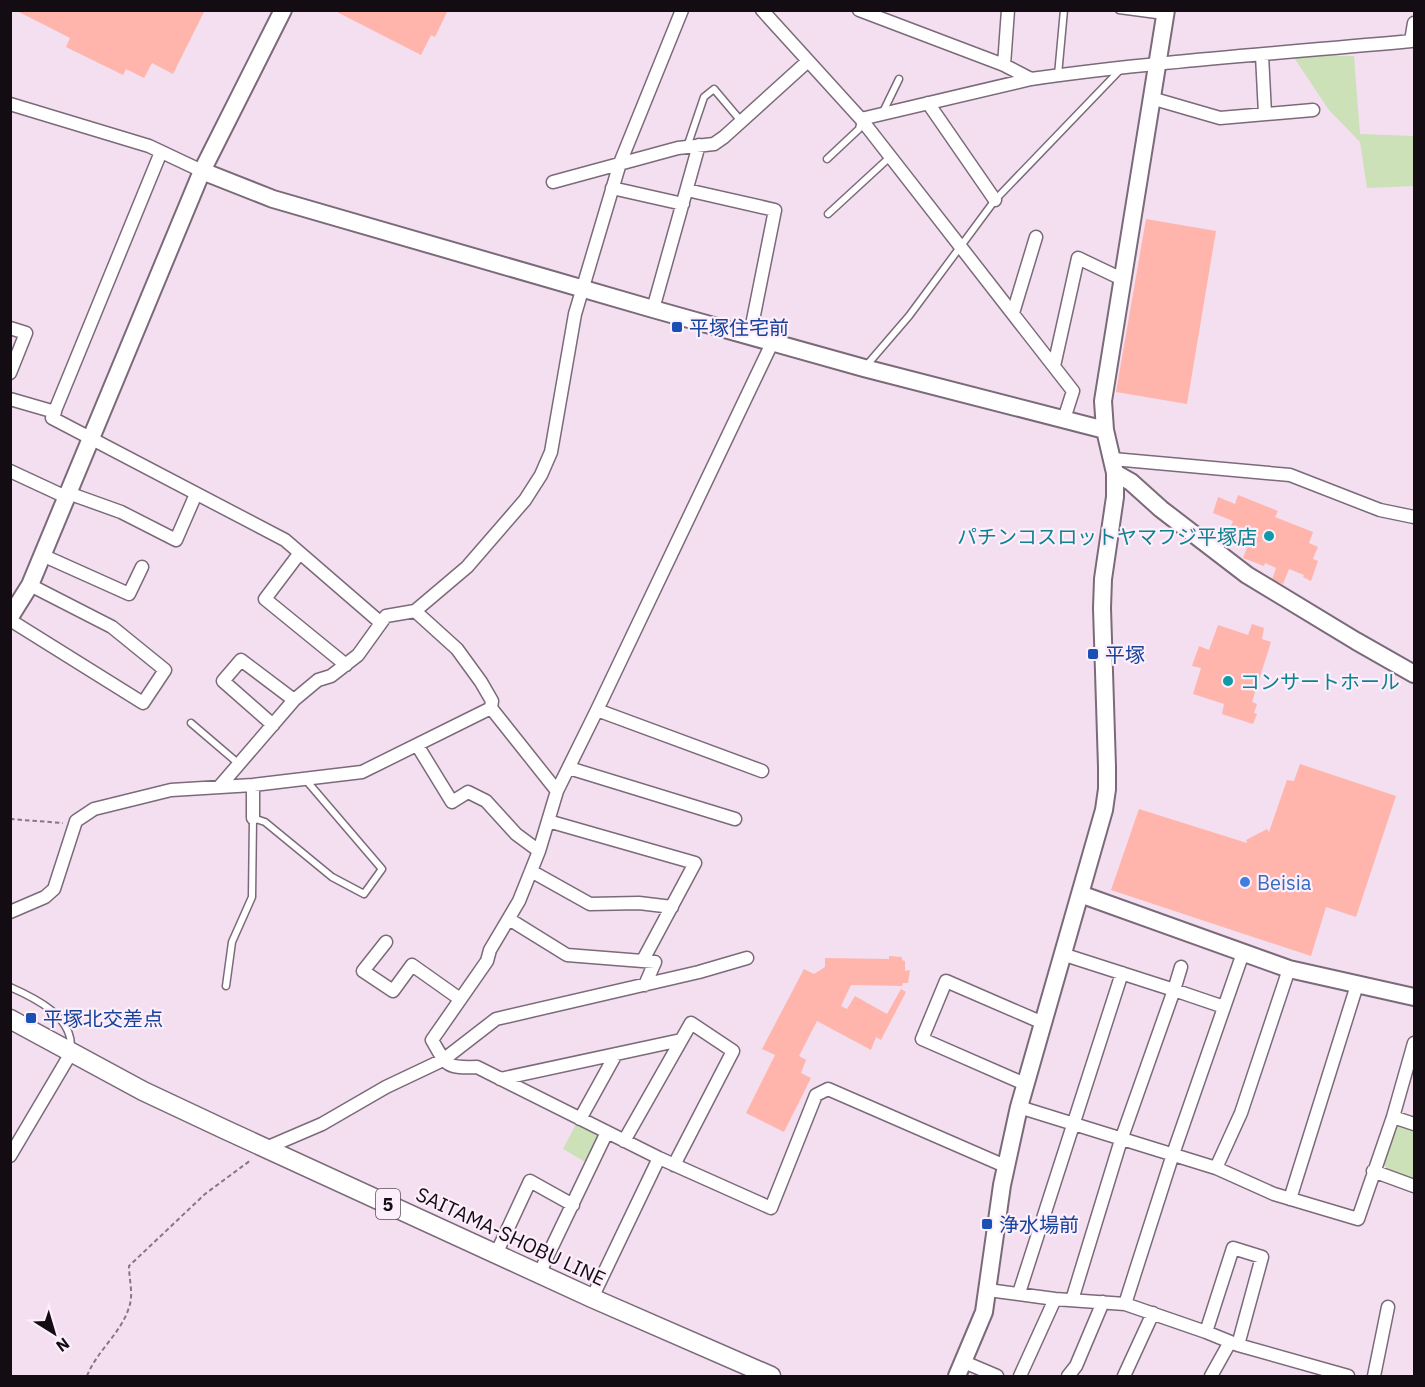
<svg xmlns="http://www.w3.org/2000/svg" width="1425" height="1387" font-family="'IBM Plex Sans','Noto Sans JP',sans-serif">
<rect width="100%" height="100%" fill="#f3dff0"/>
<path fill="#cce1b7" d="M 1293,56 L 1354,56 L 1360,134 L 1414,136 L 1414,186 L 1367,188 L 1360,142 L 1329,110 Z
M 577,1122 L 598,1133 L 599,1138 L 587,1163 L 563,1149 Z
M 1400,1124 L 1414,1129 L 1414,1180 L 1389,1171 L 1384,1165 L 1394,1128 Z"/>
<path fill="#ffb5ab" d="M 15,10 L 205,10 L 173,74 L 152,63 L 144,78 L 126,69 L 123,75 L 66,47 L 70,38 Z
M 333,10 L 448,10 L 435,37 L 431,35 L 421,55 Z
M 1146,219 L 1216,231 L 1187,404 L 1116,392 Z
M 1238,495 L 1278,511 L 1275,517 L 1313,532 L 1309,543 L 1318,547 L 1313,559 L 1318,561 L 1311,581 L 1303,577 L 1304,575 L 1289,569 L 1283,584 L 1272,580 L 1276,568 L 1265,563 L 1264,566 L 1243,558 L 1247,548 L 1225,540 L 1233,521 L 1213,513 L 1218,497 L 1235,504 Z
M 1252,624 L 1264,628 L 1262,639 L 1271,642 L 1252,702 L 1257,704 L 1254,713 L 1257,714 L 1253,724 L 1222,714 L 1224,704 L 1193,694 L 1201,668 L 1192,666 L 1199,646 L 1209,650 L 1218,625 L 1248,635 Z
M 1300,764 L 1396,796 L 1356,917 L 1326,907 L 1311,956 L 1111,890 L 1139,809 L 1247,843 L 1246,840 L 1267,829 L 1269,832 L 1287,780 L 1294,781 Z
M 889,956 L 902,957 L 902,960 L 905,961 L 905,971 L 910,970 L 908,983 L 903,983 L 902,986 L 851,985 L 841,1006 L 847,1009 L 855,996 L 887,1014 L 901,989 L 906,992 L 881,1040 L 876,1037 L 871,1050 L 817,1021 L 799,1056 L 806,1060 L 801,1073 L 811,1078 L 784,1132 L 746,1113 L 775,1055 L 762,1049 L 804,969 L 814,974 L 825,967 L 825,958 L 889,959 Z"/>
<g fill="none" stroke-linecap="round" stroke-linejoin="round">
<defs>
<path id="lane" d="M 1119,10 L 1164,16
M 1058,75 L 1064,10
M 882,114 L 899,79
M 687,147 L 704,97 L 714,89 L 741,121
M 827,159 L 859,129 L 861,120
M 828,214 L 890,157
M 866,366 L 909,316 L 995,200 L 1121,69
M 191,723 L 239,764
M 226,986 L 232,942 L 252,897 L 253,818 L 265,822 L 332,877 L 364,894 L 382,869 L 305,779
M 10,987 C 35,998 73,1016 71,1049"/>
<path id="street" d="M 762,10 L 861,119 L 1073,391 L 1064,419
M 859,10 L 1004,65 L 1031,79
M 1262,55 L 1265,114
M 1004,65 L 1008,10
M 1151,98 L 1220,118 L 1313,110
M 928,103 L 995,200
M 10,104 L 149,146 L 202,171
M 861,119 L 1031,79 C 1157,61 1284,53 1411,41 L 1414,23
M 161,152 L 52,418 L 285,540 L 381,623
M 553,182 L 678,148 L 714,144 L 724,137 L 808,61
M 612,188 L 683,204
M 687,190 L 775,210 L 750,335
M 653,309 L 699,145
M 1013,313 L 1036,237
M 10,328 L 26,333 L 10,373
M 1054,366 L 1078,258 L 1122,279
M 10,399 L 55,412
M 1113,459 L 1290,475 L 1380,510 L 1414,517
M 10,471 L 66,497
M 68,493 L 121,512 L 176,540 L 196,494
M 299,554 L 265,599 L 346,665
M 42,555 L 129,594 L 142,567
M 415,611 L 457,649 L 481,682 L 492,701 L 491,708 L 557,791
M 10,620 L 143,703 L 165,670 L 112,627 L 30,585
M 597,710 L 762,771
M 273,725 L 223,681 L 241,660 L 294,700
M 417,745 L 452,802 L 468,792 L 486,801 L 516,834 L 539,851
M 569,768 L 735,819
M 220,786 L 294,700 L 318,680 L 331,676 L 358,655 L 386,616 L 415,611 L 467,567 L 525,500 L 541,475 L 551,452 L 575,314 L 620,163 L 682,10
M 253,818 L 253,785
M 548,821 L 695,863 L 643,960
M 531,871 L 590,904 L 639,903 L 672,907
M 10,912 L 45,897 L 54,889 L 76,821 L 94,809 L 171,790 L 253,785 L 362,772 L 491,708
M 509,919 L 567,955 L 655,962 L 645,985
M 386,942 L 363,971 L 393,991 L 412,965 L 460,999
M 1062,954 L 1174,990 L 1121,1140 L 1072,1300
M 1181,967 L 1174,990 L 1224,1007
M 500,1079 L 681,1040
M 1025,1084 L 922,1039 L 946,981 L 1043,1023
M 1019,1107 L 1216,1168 L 1274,1194 L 1358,1219 L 1393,1117 L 1414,1043
M 1393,1117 L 1414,1124
M 580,1119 L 616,1054
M 624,1141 L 691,1023 L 733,1051 L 674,1165
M 266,1148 L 322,1124 L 386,1087 L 443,1060 L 496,1019 L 699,972 L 747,958
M 10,1156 L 71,1053
M 659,1158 L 477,1067 C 447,1068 447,1067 432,1040 L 487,961 L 490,950 L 519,901 L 539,851 L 557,791 L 597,710 L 773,341
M 1216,1168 L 1241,1113 L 1289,969
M 1373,1171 L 1414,1186
M 1290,1199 L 1357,985
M 496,1254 L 530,1181 L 573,1205
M 539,1274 L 607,1132
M 988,1290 L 1055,1299 L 1125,1304 L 1206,1332 L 1238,1345 L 1348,1376
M 1019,1293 L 1122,973
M 592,1298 L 659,1158 L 771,1208 L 816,1095 L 828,1089 L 1005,1166
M 1125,1304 L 1173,1154 L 1243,953
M 1206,1332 L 1233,1248 L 1262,1257 L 1238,1345
M 964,1362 L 997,1376
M 1020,1376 L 1055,1299
M 1068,1376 L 1076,1366 L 1103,1302
M 1124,1376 L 1153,1313
M 1211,1376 L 1230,1342
M 1374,1376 L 1388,1307"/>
<path id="secondary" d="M 202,171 L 273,199 L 653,309 L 864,368 L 1105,430
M 1115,473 L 1131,482 L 1161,509 L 1247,575 L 1356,641 L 1414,674
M 10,617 L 30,585 L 202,171 L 283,10
M 1080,894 L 1289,969 L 1414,997
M 957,1376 L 984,1312 L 1002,1185 L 1019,1107 L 1104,810 L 1107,789 L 1107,767 L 1102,608 L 1103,579 L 1115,497 L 1115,473 L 1105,430 L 1103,401 L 1166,10"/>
<path id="primary" d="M 10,1019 L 143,1091 L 226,1130 L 592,1298 L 771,1376"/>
</defs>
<use href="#lane" stroke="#7b6a79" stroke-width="9"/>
<use href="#street" stroke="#7b6a79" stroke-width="15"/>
<use href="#secondary" stroke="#7b6a79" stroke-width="20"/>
<use href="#primary" stroke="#7b6a79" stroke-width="21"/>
<path stroke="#857883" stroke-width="2" stroke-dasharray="4.5 3" stroke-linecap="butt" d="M 10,819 L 63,823
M 87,1376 C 97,1350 123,1332 130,1304 C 133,1293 129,1278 129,1266 L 205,1194 L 251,1160"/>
<use href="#lane" stroke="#fff" stroke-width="6"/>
<use href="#street" stroke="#fff" stroke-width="12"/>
<use href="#secondary" stroke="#fff" stroke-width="16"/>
<use href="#primary" stroke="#fff" stroke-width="18"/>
</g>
<g fill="#1a4fb4" stroke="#fdeefc" stroke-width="2">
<rect x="671" y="321" width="12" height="12" rx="3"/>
<rect x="1087" y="648" width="12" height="12" rx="3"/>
<rect x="25" y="1012" width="12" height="12" rx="3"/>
<rect x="981" y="1218" width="12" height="12" rx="3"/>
</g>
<g fill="#0f9aa8" stroke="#fdeefc" stroke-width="2">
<circle cx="1269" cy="536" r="6"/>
<circle cx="1228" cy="681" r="6"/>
</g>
<circle fill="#3f7fe0" stroke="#fdeefc" stroke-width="2" cx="1245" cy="882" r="6"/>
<g text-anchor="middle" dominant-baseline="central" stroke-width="4.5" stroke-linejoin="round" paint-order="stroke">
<rect fill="#fdeefc" stroke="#595059" stroke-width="1.5" x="376" y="1189" width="24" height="30" rx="4.5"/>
<g font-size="18" font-weight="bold" fill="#130d13">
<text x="388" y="1204">5</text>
</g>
<g font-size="20" fill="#164399" stroke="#fdeefc" text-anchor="start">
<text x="689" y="327">平塚住宅前</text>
<text x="1105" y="654">平塚</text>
<text x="43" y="1018">平塚北交差点</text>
<text x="999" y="1224">浄水場前</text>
</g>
<g font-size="20" fill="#0d838f" stroke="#fdeefc" text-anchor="end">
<text x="1257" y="536">パチンコスロットヤマフジ平塚店</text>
<text x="1240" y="681" text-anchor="start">コンサートホール</text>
</g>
<g font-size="20" fill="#366cbe" stroke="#fdeefc" text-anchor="start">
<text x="1257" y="882">Beisia</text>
</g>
<g font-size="20" fill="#130d13" stroke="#fdeefc">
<text transform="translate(511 1236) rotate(25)">SAITAMA-SHOBU LINE</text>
</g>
</g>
<rect width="1425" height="1387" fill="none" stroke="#130d13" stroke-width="24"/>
<g transform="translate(54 1333) rotate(143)" stroke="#fdeefc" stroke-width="4.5" paint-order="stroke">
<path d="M0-4.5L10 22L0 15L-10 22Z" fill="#130d13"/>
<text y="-9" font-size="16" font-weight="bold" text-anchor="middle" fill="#130d13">N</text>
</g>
</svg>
